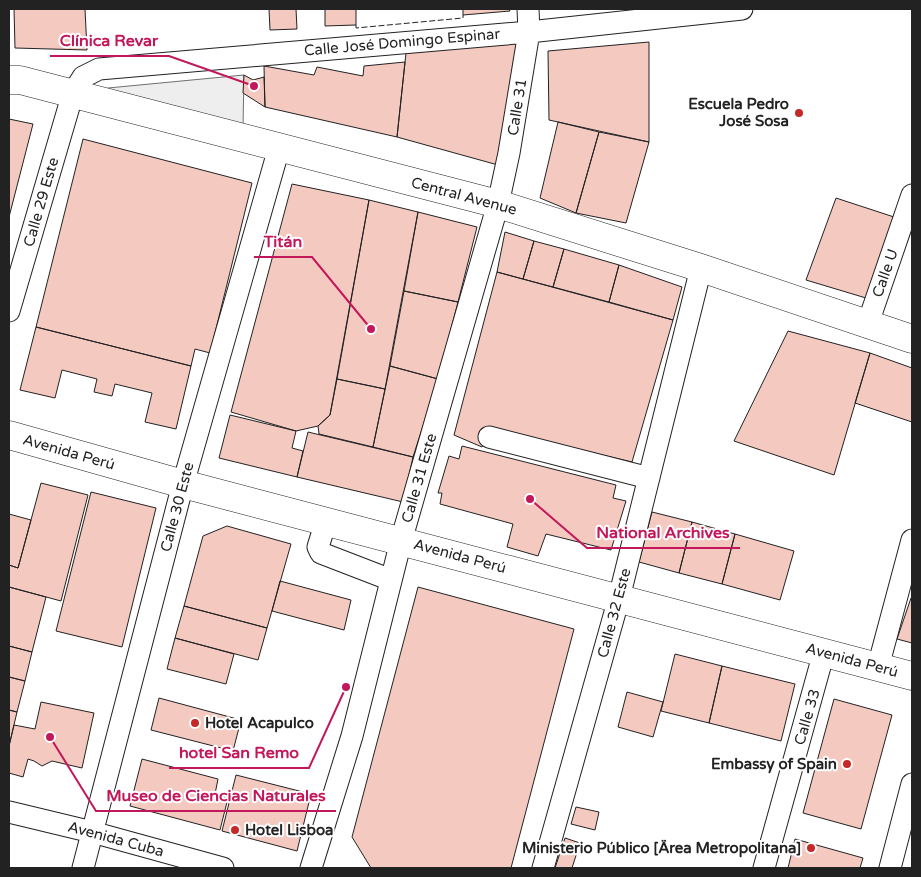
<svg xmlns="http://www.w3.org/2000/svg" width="921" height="877" font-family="'Varela Round',sans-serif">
<rect width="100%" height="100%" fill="#fff"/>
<path fill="#eee" stroke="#6f6f6f" d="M 244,75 L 243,127 L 110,98 L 108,88 Z"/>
<path fill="#f3c9c0" stroke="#222" d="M 14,9 L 85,9 L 87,50 L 15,48 Z
M 269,9 L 296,9 L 297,29 L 270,30 Z
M 325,9 L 356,9 L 356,25 L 325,26 Z
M 463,9 L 509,9 L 510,11 L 463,15 Z
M 649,42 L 649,142 L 549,120 L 548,51 Z
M 518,43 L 498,165 L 397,137 L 406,53 Z
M 405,62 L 397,137 L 265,107 L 264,66 L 314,75 L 317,67 L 363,76 L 364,66 Z
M 244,75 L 253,80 L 264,77 L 265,107 L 243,93 Z
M 9,119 L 33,124 L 9,217 Z
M 558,122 L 599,132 L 576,213 L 540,198 Z
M 599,132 L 649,142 L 626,223 L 576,213 Z
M 83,139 L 252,183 L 210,353 L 195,349 L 191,366 L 36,327 Z
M 292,184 L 369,200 L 330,415 L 318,426 L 296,431 L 231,412 Z
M 836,198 L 894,217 L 866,298 L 806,280 Z
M 369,200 L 418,212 L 385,389 L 337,379 Z
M 418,212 L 477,227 L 458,302 L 404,291 Z
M 505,232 L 534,241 L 523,279 L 497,272 Z
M 534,241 L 564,249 L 553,287 L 523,279 Z
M 564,249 L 619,265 L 609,302 L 553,287 Z
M 619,265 L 682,287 L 673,320 L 609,302 Z
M 497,272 L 673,320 L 632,462 L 488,428 L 482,447 L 454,435 Z
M 404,291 L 458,302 L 438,379 L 390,366 Z
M 36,327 L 191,366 L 176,429 L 145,422 L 152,393 L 115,384 L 112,396 L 94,392 L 97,379 L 62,370 L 55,398 L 20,390 Z
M 788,331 L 870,353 L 834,475 L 734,441 Z
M 870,353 L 912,368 L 912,422 L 855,403 Z
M 390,366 L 438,379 L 413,457 L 373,447 Z
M 337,379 L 385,389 L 373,447 L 319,434 L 318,426 L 330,415 Z
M 230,415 L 296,431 L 292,448 L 303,451 L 297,477 L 219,458 Z
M 308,432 L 413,457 L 403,502 L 297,477 Z
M 462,446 L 616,485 L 613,498 L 626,501 L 611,550 L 546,534 L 538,556 L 507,547 L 513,524 L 440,504 L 442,493 L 438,493 L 449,456 L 459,459 Z
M 41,483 L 88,495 L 61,601 L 9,587 L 9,565 L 18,568 Z
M 91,492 L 156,508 L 122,647 L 56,631 Z
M 652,512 L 692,522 L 679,573 L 639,562 Z
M 9,514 L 31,520 L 18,568 L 9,565 Z
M 692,522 L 735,534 L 722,584 L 679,573 Z
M 227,526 L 291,544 L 267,628 L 184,606 L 203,536 Z
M 735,534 L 794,551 L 780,600 L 722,584 Z
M 280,581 L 351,600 L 344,630 L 272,611 Z
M 9,587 L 46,597 L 32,652 L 9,646 Z
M 418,587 L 574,629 L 511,868 L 371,868 L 352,837 Z
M 911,598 L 912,598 L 912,643 L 897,639 Z
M 184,606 L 267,628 L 258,660 L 175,638 Z
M 175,638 L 234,654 L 226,684 L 167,669 Z
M 9,646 L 32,652 L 25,681 L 9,677 Z
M 675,654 L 722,666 L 709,723 L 661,711 Z
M 722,666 L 795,684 L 781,741 L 709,723 Z
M 9,677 L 25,681 L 17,712 L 9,710 Z
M 627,692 L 663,702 L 653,737 L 618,727 Z
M 159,698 L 241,720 L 233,751 L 151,730 Z
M 834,699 L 892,715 L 861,829 L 803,813 Z
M 41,702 L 94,713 L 82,768 L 52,761 L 42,766 L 34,761 L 28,759 L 23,777 L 9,773 L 9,746 L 14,725 L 35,729 Z
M 9,710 L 17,712 L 9,746 Z
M 142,759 L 218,779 L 215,794 L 228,798 L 220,830 L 130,806 Z
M 236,775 L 311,794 L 297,851 L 222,831 Z
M 576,807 L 599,812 L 595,830 L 571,824 Z
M 565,838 L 580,843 L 572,868 L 555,868 Z
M 795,839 L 863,858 L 860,868 L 788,868 Z"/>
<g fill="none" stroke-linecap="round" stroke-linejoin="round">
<defs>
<path id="minor" d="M 9,311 L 73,93 L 83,77 L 99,69 L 529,32 L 742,9
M 868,323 L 912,195
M 489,437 L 649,478
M 326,521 L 318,547 L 321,553 L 391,580
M 878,667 L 912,540
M 9,812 L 92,832 L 223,868
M 83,868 L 183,484 L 279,148
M 311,868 L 352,736 L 401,541 L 498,204 L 509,153 L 529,32 L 528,9
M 543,868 L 619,598 L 701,268
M 764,868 L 824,652
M 890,868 L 912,784"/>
<path id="major" d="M 9,80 L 20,80 L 498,204 L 701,268 L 912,339
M 9,435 L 183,484 L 912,676"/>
</defs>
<use href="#minor" stroke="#222" stroke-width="23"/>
<use href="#major" stroke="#222" stroke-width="29"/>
<use href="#minor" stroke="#fff" stroke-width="21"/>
<use href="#major" stroke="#fff" stroke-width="28"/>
<path stroke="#222" stroke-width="1" stroke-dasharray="6 2.5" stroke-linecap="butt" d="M 356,25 L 356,28 L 463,18 L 463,15"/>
</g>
<g fill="#c62828" stroke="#fff" stroke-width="2">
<circle cx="799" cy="113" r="5"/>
<circle cx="195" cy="723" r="5"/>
<circle cx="847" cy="764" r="5"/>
<circle cx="235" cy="830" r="5"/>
<circle cx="811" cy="848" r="5"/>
</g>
<g text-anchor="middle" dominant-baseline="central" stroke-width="4" stroke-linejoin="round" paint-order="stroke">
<g font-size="15" fill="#222" stroke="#fff">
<text transform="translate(402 42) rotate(-5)">Calle José Domingo Espinar</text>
<text transform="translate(517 107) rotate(-81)">Calle 31</text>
<text transform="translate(464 196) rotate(15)">Central Avenue</text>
<text transform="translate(41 202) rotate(-74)">Calle 29 Este</text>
<text transform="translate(885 273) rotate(-71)">Calle U</text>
<text transform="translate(69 452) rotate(16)">Avenida Perú</text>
<text transform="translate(419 478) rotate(-74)">Calle 31 Este</text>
<text transform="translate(177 507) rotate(-75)">Calle 30 Este</text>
<text transform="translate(460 556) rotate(15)">Avenida Perú</text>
<text transform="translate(614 613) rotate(-75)">Calle 32 Este</text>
<text transform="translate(852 660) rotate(15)">Avenida Perú</text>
<text transform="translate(807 717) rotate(-74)">Calle 33</text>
<text transform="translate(116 839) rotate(15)">Avenida Cuba</text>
</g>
<g font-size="15" font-weight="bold" fill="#222" stroke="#fff" text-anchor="end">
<text x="789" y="104">Escuela Pedro<tspan x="789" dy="17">José Sosa</tspan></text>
<text x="205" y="723" text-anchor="start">Hotel Acapulco</text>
<text x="837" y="764">Embassy of Spain</text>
<text x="245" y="830" text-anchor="start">Hotel Lisboa</text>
<text x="801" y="848">Ministerio Público [Ärea Metropolitana]</text>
</g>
</g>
<path fill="none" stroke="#c2185b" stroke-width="2" d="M254 86L169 56H50M371 329L312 257H254M530 499L587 548H740M346 687L309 768H169M50 737L96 811H336"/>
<g fill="#c2185b" stroke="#fff" stroke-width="2">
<circle cx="254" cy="86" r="5"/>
<circle cx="371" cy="329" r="5"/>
<circle cx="530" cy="499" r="5"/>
<circle cx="346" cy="687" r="5"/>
<circle cx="50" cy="737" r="5"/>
</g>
<g font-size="16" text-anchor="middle" font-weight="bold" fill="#c2185b" stroke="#fff" stroke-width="4" stroke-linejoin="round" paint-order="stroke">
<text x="109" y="46">Clínica Revar</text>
<text x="283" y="247">Titán</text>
<text x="663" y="538">National Archives</text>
<text x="239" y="758">hotel San Remo</text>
<text x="216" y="801">Museo de Ciencias Naturales</text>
</g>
<rect width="921" height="877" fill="none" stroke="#222222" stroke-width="20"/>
</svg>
